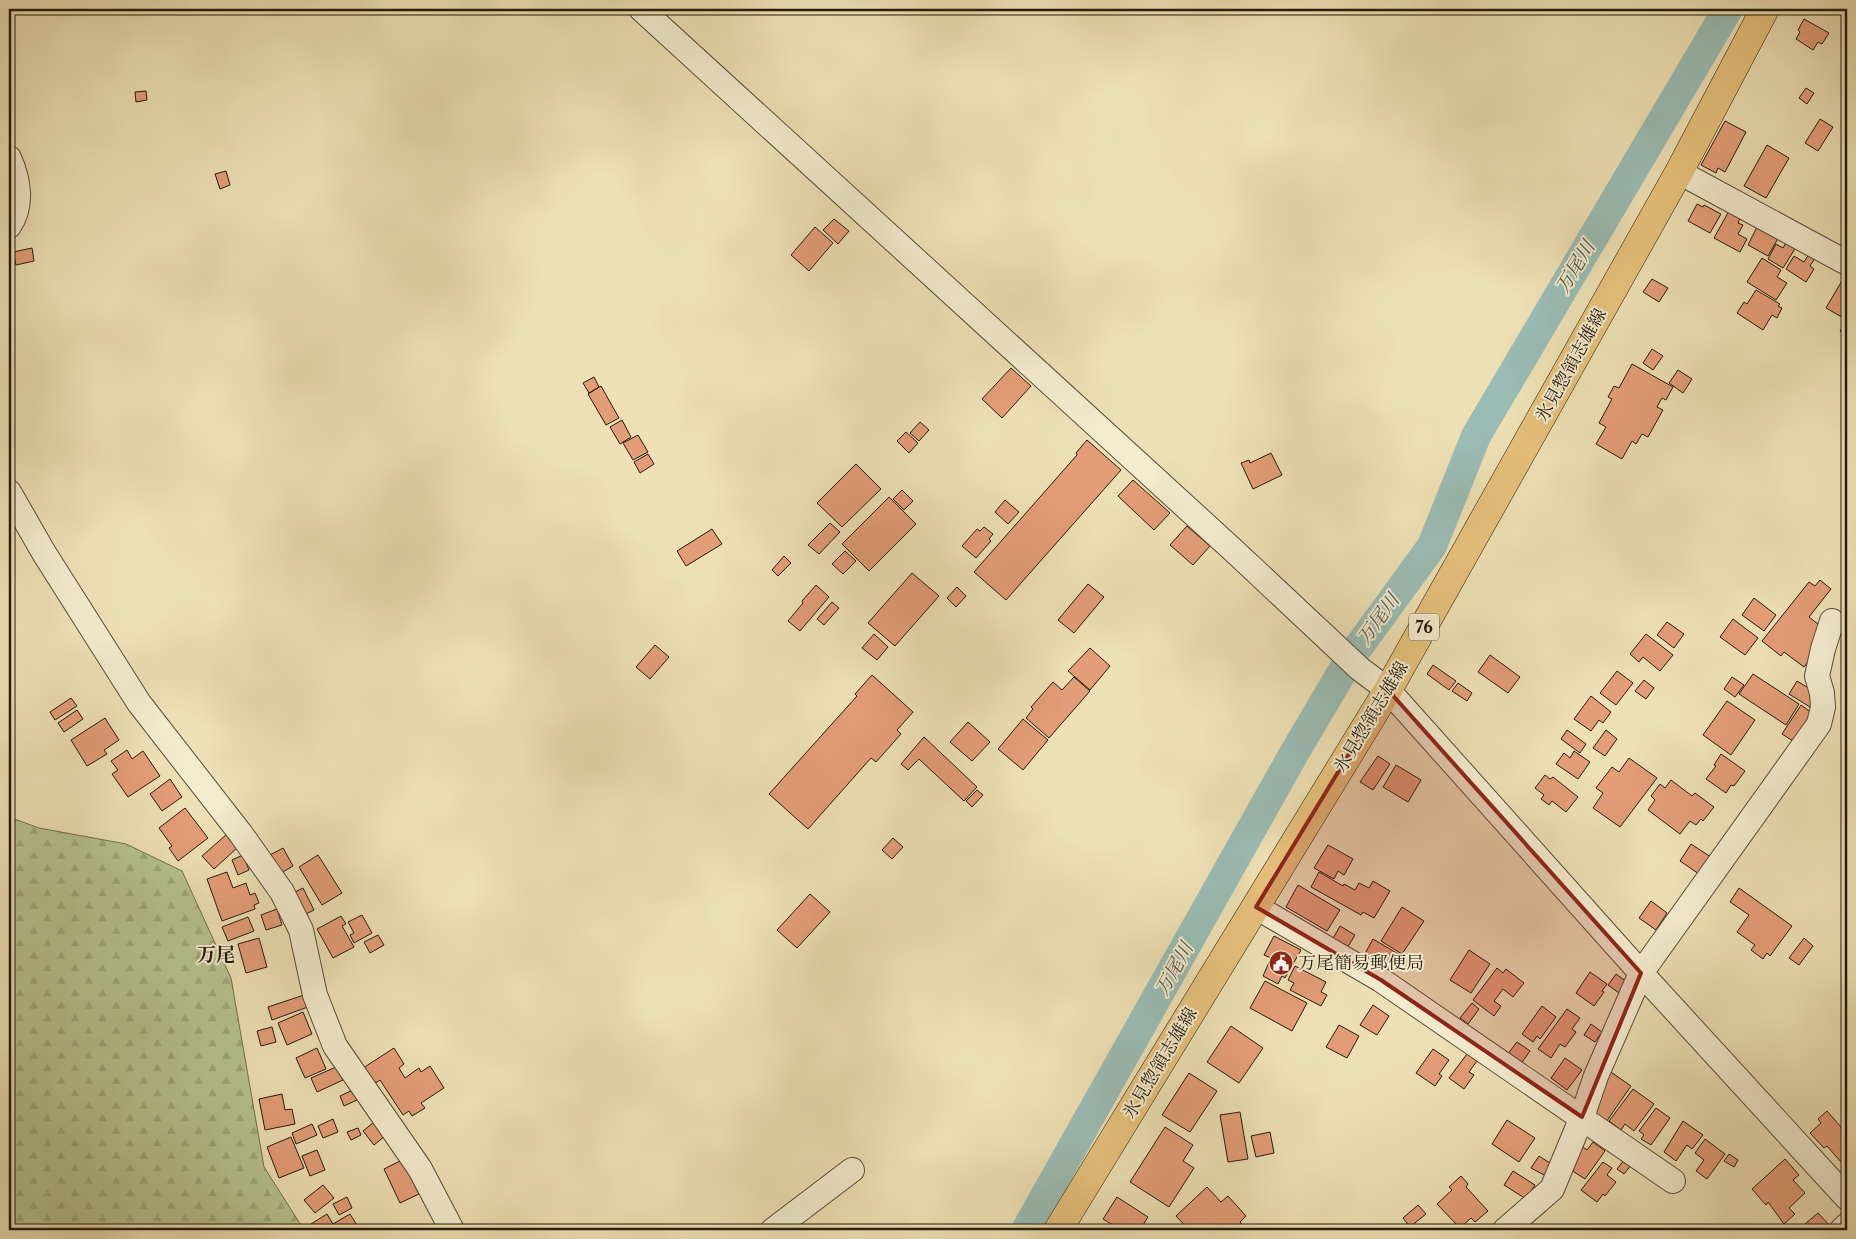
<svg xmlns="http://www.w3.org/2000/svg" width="1856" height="1239" font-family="'Libre Caslon Text','Noto Serif JP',serif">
<defs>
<pattern id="forest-firs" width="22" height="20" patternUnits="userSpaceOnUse" patternTransform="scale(1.25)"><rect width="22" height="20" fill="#b5c38f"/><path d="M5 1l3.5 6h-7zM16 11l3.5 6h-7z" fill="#9ca77a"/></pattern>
</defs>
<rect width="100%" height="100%" fill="#ede0b4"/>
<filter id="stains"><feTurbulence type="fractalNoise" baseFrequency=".004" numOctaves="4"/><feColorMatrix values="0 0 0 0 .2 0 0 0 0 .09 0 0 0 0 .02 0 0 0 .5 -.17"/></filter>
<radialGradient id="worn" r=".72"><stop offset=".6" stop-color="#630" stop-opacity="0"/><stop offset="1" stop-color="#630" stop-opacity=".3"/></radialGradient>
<path fill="url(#forest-firs)" stroke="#6d6e4e" d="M 9,817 L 39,828 L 126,844 L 182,871 L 231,978 L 264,1167 L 304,1230 L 9,1230 Z"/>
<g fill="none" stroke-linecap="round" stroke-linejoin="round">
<path stroke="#9abcb4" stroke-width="30" d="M 1026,1230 L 1296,750 L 1351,657 L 1432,546 L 1476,436 L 1728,9"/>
</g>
<path fill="#e39d78" stroke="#251a0d" d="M 1804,19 L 1829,33 L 1822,44 L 1818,42 L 1813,50 L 1796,39 L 1800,32 L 1798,30 Z
M 1806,88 L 1814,93 L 1807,104 L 1799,98 Z
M 146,91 L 147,100 L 136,102 L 135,92 Z
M 1820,119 L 1833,127 L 1818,151 L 1805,143 Z
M 1725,121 L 1746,132 L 1725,172 L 1718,168 L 1716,173 L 1701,165 Z
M 1767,145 L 1789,158 L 1766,198 L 1744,186 Z
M 226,171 L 230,185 L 220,189 L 215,174 Z
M 1697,204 L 1703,207 L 1704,205 L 1721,214 L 1710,233 L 1688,221 Z
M 1730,209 L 1741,216 L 1738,223 L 1743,225 L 1738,234 L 1747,239 L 1740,252 L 1714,238 Z
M 834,219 L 849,231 L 838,244 L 823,230 Z
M 1759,223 L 1780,235 L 1768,256 L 1748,245 Z
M 815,227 L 833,243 L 809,271 L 791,255 Z
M 1788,239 L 1798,244 L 1783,268 L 1768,259 L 1776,244 L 1783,248 Z
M 32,248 L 34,261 L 16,265 L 13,252 Z
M 1809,254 L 1815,258 L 1810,266 L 1814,269 L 1806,282 L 1786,269 L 1794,256 L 1804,262 Z
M 1762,258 L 1781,270 L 1777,277 L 1787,283 L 1776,300 L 1747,282 Z
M 1652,279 L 1668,288 L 1659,302 L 1643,292 Z
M 1843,279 L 1847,281 L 1847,335 L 1840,331 L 1847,320 L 1826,308 Z
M 1756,290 L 1780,304 L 1778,306 L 1782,308 L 1777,318 L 1772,315 L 1763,330 L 1737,313 L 1744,302 L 1747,304 Z
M 1652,349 L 1663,356 L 1653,370 L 1643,363 Z
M 1632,364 L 1673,387 L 1666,400 L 1662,398 L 1657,407 L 1663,410 L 1648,437 L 1642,434 L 1636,444 L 1632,441 L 1622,459 L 1596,444 L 1606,427 L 1599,423 L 1612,399 L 1608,397 L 1614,386 L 1619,388 Z
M 1011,368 L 1031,386 L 1002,418 L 982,399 Z
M 1678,370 L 1692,379 L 1683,393 L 1669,383 Z
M 594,377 L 599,387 L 589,393 L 583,383 Z
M 601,386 L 619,418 L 606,425 L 588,394 Z
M 622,420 L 631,437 L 620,444 L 610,427 Z
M 920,422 L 929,430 L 919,441 L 910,433 Z
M 906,432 L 918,443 L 909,453 L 897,441 Z
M 638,435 L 648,452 L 633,460 L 623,443 Z
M 1087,440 L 1121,470 L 1006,600 L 974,572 L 1077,455 L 1076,453 Z
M 1271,453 L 1282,475 L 1253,489 L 1241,463 L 1249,460 L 1250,463 Z
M 648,454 L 654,464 L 640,473 L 634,462 Z
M 856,464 L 881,489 L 842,527 L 817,503 Z
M 1133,480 L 1170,513 L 1154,530 L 1118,496 Z
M 902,490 L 913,501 L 904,510 L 893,499 Z
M 889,497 L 916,524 L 869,571 L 842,544 Z
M 1005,500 L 1019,512 L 1008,524 L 995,512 Z
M 830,523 L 840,532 L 819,554 L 808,545 Z
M 1187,526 L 1210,546 L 1193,565 L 1170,545 Z
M 984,527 L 993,534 L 989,539 L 991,541 L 976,558 L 962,546 L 977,529 L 980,531 Z
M 712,529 L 722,544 L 686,566 L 677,551 Z
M 845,551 L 856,561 L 843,574 L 832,564 Z
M 784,556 L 791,563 L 778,576 L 772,570 Z
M 912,573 L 939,596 L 895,646 L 868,623 Z
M 1820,580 L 1831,589 L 1809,617 L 1827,631 L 1815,653 L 1804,667 L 1784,652 L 1781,656 L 1762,641 L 1809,582 L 1815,586 Z
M 1088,584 L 1104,597 L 1074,633 L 1058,620 Z
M 816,585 L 829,597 L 800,631 L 788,621 L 803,603 L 802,601 Z
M 957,587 L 966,596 L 956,607 L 947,598 Z
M 1754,598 L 1776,615 L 1764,631 L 1742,615 Z
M 832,602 L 839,608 L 824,625 L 817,619 Z
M 1733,619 L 1758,638 L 1745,655 L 1720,637 Z
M 1667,622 L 1684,634 L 1674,648 L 1657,635 Z
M 874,634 L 888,647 L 877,660 L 862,648 Z
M 1646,634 L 1673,655 L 1660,671 L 1643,657 L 1639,662 L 1630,654 Z
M 655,645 L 669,657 L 650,679 L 636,667 Z
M 1090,648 L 1110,666 L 1090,690 L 1068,671 Z
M 1490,655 L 1520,677 L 1508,693 L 1478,672 Z
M 1433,665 L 1456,681 L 1449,690 L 1427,674 Z
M 1617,671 L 1633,683 L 1616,705 L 1600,693 Z
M 1753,674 L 1799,704 L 1786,725 L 1739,694 Z
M 872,675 L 913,712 L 897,730 L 901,734 L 876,762 L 871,758 L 808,829 L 769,794 L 857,696 L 855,694 Z
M 1074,677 L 1090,691 L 1049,738 L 1026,718 L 1033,709 L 1031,707 L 1053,682 L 1062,690 Z
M 1732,677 L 1744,685 L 1735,697 L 1724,689 Z
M 1644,680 L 1654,688 L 1646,699 L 1635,691 Z
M 1797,681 L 1818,694 L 1810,707 L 1789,694 Z
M 1458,683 L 1472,693 L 1467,701 L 1452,691 Z
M 1591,696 L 1611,712 L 1603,723 L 1599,720 L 1591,731 L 1574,719 Z
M 71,698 L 77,706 L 55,720 L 50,712 Z
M 1727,701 L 1755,720 L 1731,755 L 1703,735 Z
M 1801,705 L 1812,713 L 1793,741 L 1782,734 Z
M 77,710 L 83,719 L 64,732 L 58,723 Z
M 105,718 L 119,740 L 104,750 L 107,754 L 87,766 L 71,740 Z
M 1023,719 L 1048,740 L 1023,770 L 998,749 Z
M 968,722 L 990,742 L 972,761 L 950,742 Z
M 1567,730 L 1586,744 L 1580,753 L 1561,739 Z
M 1606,730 L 1617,739 L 1605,756 L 1593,748 Z
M 924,737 L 977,787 L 964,801 L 919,759 L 908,770 L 901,764 Z
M 127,750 L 132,759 L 143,751 L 160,776 L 128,797 L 112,774 L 118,770 L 111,761 Z
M 1574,751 L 1590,762 L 1578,779 L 1556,764 L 1564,753 L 1570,758 Z
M 1721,754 L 1745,771 L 1734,786 L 1731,785 L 1726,793 L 1706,779 L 1716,766 L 1714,765 Z
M 1378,756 L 1390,764 L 1373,790 L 1360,782 Z
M 1629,758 L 1657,778 L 1620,827 L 1593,808 L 1603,793 L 1596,788 L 1612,767 L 1619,772 Z
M 1396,765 L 1421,780 L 1408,802 L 1383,787 Z
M 1545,775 L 1550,779 L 1553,777 L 1578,797 L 1566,812 L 1552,801 L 1549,805 L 1541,799 L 1544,795 L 1535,788 Z
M 170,779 L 182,797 L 162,811 L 150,794 Z
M 1671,780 L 1692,796 L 1695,793 L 1714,807 L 1703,821 L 1701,819 L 1696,825 L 1690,821 L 1680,834 L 1648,810 L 1655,800 L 1651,796 L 1660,784 L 1665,788 Z
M 977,790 L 983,795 L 972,807 L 966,801 Z
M 185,808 L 208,838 L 178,861 L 169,848 L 172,846 L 159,828 Z
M 227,834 L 238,847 L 214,869 L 202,856 Z
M 893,838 L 903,847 L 892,859 L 882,850 Z
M 1691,844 L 1714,859 L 1702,876 L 1680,861 Z
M 1328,845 L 1353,859 L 1344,875 L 1338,871 L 1334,879 L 1314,868 Z
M 283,848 L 293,866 L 281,873 L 270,855 Z
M 243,855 L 249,870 L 238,875 L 232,860 Z
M 318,855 L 342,893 L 322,905 L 299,867 Z
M 227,872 L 233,888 L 246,883 L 250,895 L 255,893 L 259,903 L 254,905 L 255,909 L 222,921 L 207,879 Z
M 1319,872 L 1343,886 L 1344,884 L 1355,890 L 1359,883 L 1369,888 L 1373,881 L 1390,891 L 1374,918 L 1363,912 L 1361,915 L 1311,887 Z
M 1298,885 L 1340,910 L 1327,931 L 1286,907 Z
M 303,888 L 314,910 L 304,915 L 293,893 Z
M 1739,888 L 1792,926 L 1770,956 L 1767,953 L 1763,959 L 1751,950 L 1755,945 L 1737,932 L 1749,915 L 1730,902 Z
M 810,894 L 830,912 L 797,948 L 777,930 Z
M 1651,901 L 1667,913 L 1656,930 L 1639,918 Z
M 1402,907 L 1424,921 L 1402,954 L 1381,941 Z
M 277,909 L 282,925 L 266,930 L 261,915 Z
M 362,915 L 372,933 L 354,943 L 350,935 L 354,933 L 348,922 Z
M 341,916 L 346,924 L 342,926 L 354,947 L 333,958 L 317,929 Z
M 248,917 L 254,931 L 228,941 L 222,927 Z
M 1340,926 L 1355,935 L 1346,950 L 1331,942 Z
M 378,935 L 384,945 L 370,953 L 364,942 Z
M 1274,936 L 1301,950 L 1285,978 L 1282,976 L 1278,984 L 1263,976 L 1271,958 L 1264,955 Z
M 259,938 L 267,967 L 246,973 L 238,944 Z
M 1804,938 L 1813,946 L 1799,965 L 1789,958 Z
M 1373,939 L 1400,955 L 1388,974 L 1362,959 Z
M 1469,950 L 1490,964 L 1471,993 L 1450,980 Z
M 1295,966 L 1326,982 L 1321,992 L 1327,995 L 1321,1006 L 1290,990 L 1294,983 L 1288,980 Z
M 1497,968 L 1503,973 L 1506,969 L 1524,983 L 1513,997 L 1503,989 L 1494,1001 L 1501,1006 L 1494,1016 L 1473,1000 Z
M 1590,972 L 1607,984 L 1602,991 L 1604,992 L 1594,1006 L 1576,993 Z
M 1616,974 L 1627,982 L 1619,993 L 1608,985 Z
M 1265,981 L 1307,1003 L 1292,1031 L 1250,1008 Z
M 304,995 L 308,1007 L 272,1020 L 268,1007 Z
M 1472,1003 L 1479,1009 L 1468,1024 L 1460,1018 Z
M 1373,1005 L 1389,1016 L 1377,1035 L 1360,1025 Z
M 1542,1006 L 1556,1017 L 1540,1039 L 1537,1036 L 1533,1042 L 1522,1034 Z
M 1567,1009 L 1580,1018 L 1572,1029 L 1576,1032 L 1565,1047 L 1560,1044 L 1551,1058 L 1538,1049 Z
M 303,1012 L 312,1034 L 287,1045 L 278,1023 Z
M 1591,1024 L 1602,1032 L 1595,1042 L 1584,1035 Z
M 1339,1025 L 1359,1036 L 1347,1058 L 1326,1047 Z
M 1231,1026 L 1263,1048 L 1239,1083 L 1207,1062 Z
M 272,1027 L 276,1042 L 261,1046 L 257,1031 Z
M 1517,1042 L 1530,1051 L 1520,1065 L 1507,1055 Z
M 317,1048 L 326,1069 L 305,1078 L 296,1058 Z
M 394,1048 L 404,1064 L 399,1068 L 405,1078 L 419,1068 L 421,1072 L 430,1066 L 444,1088 L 421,1103 L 425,1108 L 412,1116 L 409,1111 L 403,1115 L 380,1080 L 374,1084 L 363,1068 Z
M 1433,1049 L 1449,1060 L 1439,1074 L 1442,1076 L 1435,1086 L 1416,1073 Z
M 1467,1054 L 1477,1061 L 1469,1072 L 1474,1075 L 1464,1089 L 1449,1078 Z
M 1565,1058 L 1582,1070 L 1567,1090 L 1551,1078 Z
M 336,1067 L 343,1080 L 317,1092 L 311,1078 Z
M 1608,1070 L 1631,1086 L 1604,1125 L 1591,1116 Z
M 1189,1073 L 1217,1091 L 1190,1132 L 1162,1115 Z
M 1633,1089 L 1654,1104 L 1634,1131 L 1625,1124 L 1621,1130 L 1609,1121 Z
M 353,1090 L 357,1100 L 344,1106 L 340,1096 Z
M 282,1094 L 285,1110 L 292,1109 L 295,1124 L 265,1130 L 259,1099 Z
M 1656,1108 L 1670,1118 L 1651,1145 L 1641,1139 L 1644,1135 L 1639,1131 Z
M 1827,1111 L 1847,1134 L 1847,1156 L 1841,1162 L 1827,1146 L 1824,1148 L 1810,1133 L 1821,1123 L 1818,1119 Z
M 1240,1112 L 1248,1159 L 1228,1162 L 1220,1115 Z
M 333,1119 L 338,1132 L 323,1138 L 318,1126 Z
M 1507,1120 L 1535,1138 L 1519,1162 L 1492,1144 Z
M 1683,1121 L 1703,1135 L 1692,1149 L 1687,1145 L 1676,1161 L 1664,1152 Z
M 374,1122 L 385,1136 L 374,1145 L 363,1131 Z
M 312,1124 L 317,1135 L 296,1144 L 292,1133 Z
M 1165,1127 L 1193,1145 L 1183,1161 L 1194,1168 L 1169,1207 L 1130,1182 Z
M 358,1128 L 361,1135 L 351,1140 L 347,1132 Z
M 1270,1132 L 1274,1153 L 1256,1157 L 1251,1136 Z
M 291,1137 L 304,1168 L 279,1178 L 267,1147 Z
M 1705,1139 L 1725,1154 L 1707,1179 L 1696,1171 L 1704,1160 L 1695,1153 Z
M 1593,1142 L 1605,1151 L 1585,1179 L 1568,1168 L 1583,1147 L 1587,1150 Z
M 317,1150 L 325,1170 L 310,1176 L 302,1156 Z
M 1729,1154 L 1738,1160 L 1734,1167 L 1724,1161 Z
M 1539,1156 L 1553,1165 L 1546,1176 L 1531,1168 Z
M 1625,1159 L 1632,1164 L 1624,1174 L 1617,1169 Z
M 1785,1159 L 1799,1175 L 1793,1180 L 1805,1193 L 1789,1208 L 1795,1214 L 1784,1224 L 1768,1202 L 1766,1205 L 1752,1189 Z
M 402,1160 L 419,1194 L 400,1203 L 384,1169 Z
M 1603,1162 L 1612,1168 L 1607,1175 L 1616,1182 L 1605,1196 L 1603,1194 L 1597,1202 L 1581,1190 Z
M 1513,1171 L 1535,1185 L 1526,1199 L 1504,1185 Z
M 1461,1176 L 1468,1184 L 1466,1187 L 1488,1211 L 1475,1222 L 1471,1218 L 1460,1228 L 1437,1204 L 1452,1190 L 1449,1187 Z
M 323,1185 L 334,1198 L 315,1213 L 304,1200 Z
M 1207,1187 L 1221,1202 L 1228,1196 L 1246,1216 L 1240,1222 L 1248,1230 L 1189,1230 L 1176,1216 Z
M 347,1197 L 352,1208 L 339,1215 L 333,1204 Z
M 1117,1197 L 1148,1217 L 1140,1230 L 1121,1230 L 1103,1219 Z
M 1418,1205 L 1426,1214 L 1410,1227 L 1403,1218 Z
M 1818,1213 L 1831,1227 L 1828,1230 L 1798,1230 Z
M 327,1214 L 333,1224 L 350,1214 L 360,1230 L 315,1230 L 311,1224 Z"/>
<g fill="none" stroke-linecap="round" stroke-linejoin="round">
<defs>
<path id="minor" d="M 641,9 L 1233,550 L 1360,669 L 1388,690 L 1641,973 L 1847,1198
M 9,158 C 19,180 23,206 9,226
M 1679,172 L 1847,263
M 9,492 L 44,553 L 139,703 L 241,834 L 282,892 L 301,930 L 315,995 L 335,1046 L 420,1169 L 452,1230
M 1256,907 L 1381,980 L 1673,1181
M 773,1230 L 852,1170
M 1505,1230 L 1552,1189 L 1582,1117 L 1596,1076 L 1641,973 L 1819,724 L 1823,707 L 1822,693 L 1817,676 L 1823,649 L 1832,621
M 1842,1230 L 1847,1225"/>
<path id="major" d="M 1058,1230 L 1388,690 L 1679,172 L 1765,9"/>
</defs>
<use href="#minor" stroke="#574c37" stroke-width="26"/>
<use href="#major" stroke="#251a0d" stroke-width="29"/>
<use href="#minor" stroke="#f3ebce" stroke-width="24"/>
<use href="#major" stroke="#e6c07a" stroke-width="28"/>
</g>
<path fill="#8f2418" fill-opacity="0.2" stroke="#8f2418" stroke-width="4" stroke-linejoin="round" d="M 1388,690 L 1641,973 L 1582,1117 L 1381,980 L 1256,907 Z"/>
<defs>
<symbol id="civic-disc" viewBox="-11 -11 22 22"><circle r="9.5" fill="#8f2418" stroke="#f3ebce"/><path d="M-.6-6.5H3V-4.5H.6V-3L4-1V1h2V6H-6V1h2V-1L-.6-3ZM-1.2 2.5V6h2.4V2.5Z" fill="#fff"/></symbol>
</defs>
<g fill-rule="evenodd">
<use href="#civic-disc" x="1267" y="949" width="28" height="28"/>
</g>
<g text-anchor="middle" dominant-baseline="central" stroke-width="4" stroke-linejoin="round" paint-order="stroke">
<rect fill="#f3ebce" stroke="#635947" stroke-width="1" x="1409" y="613.5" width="30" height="27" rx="4"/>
<g font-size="16" font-weight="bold" fill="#251a0d">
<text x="1424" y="627">76</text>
</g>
<g font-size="18" fill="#251a0d" stroke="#f3ebce">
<text transform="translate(1571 365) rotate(-61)">氷見惣領志雄線</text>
<text transform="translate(1371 717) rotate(-59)">氷見惣領志雄線</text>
<text transform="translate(1160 1063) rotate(-59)">氷見惣領志雄線</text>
</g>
<g font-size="18" fill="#251a0d" stroke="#f3ebce" text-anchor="start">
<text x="1298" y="963">万尾簡易郵便局</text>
</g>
<g font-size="19" font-style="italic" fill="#4e5347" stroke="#f3ebce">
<text transform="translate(1575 267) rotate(-59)">万尾川</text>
<text transform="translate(1378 619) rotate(-54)">万尾川</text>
<text transform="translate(1174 969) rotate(-61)">万尾川</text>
</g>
<g font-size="19" font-weight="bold" fill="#251a0d" stroke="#f3ebce">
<text x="216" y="954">万尾</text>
</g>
</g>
<rect width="1856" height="1239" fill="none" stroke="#ede0b4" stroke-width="30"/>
<rect x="10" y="10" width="1836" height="1219" fill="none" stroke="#251a0d" stroke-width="2.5"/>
<rect x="15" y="15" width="1826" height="1209" fill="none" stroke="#251a0d"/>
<rect width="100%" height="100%" filter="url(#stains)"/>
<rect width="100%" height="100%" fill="url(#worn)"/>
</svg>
